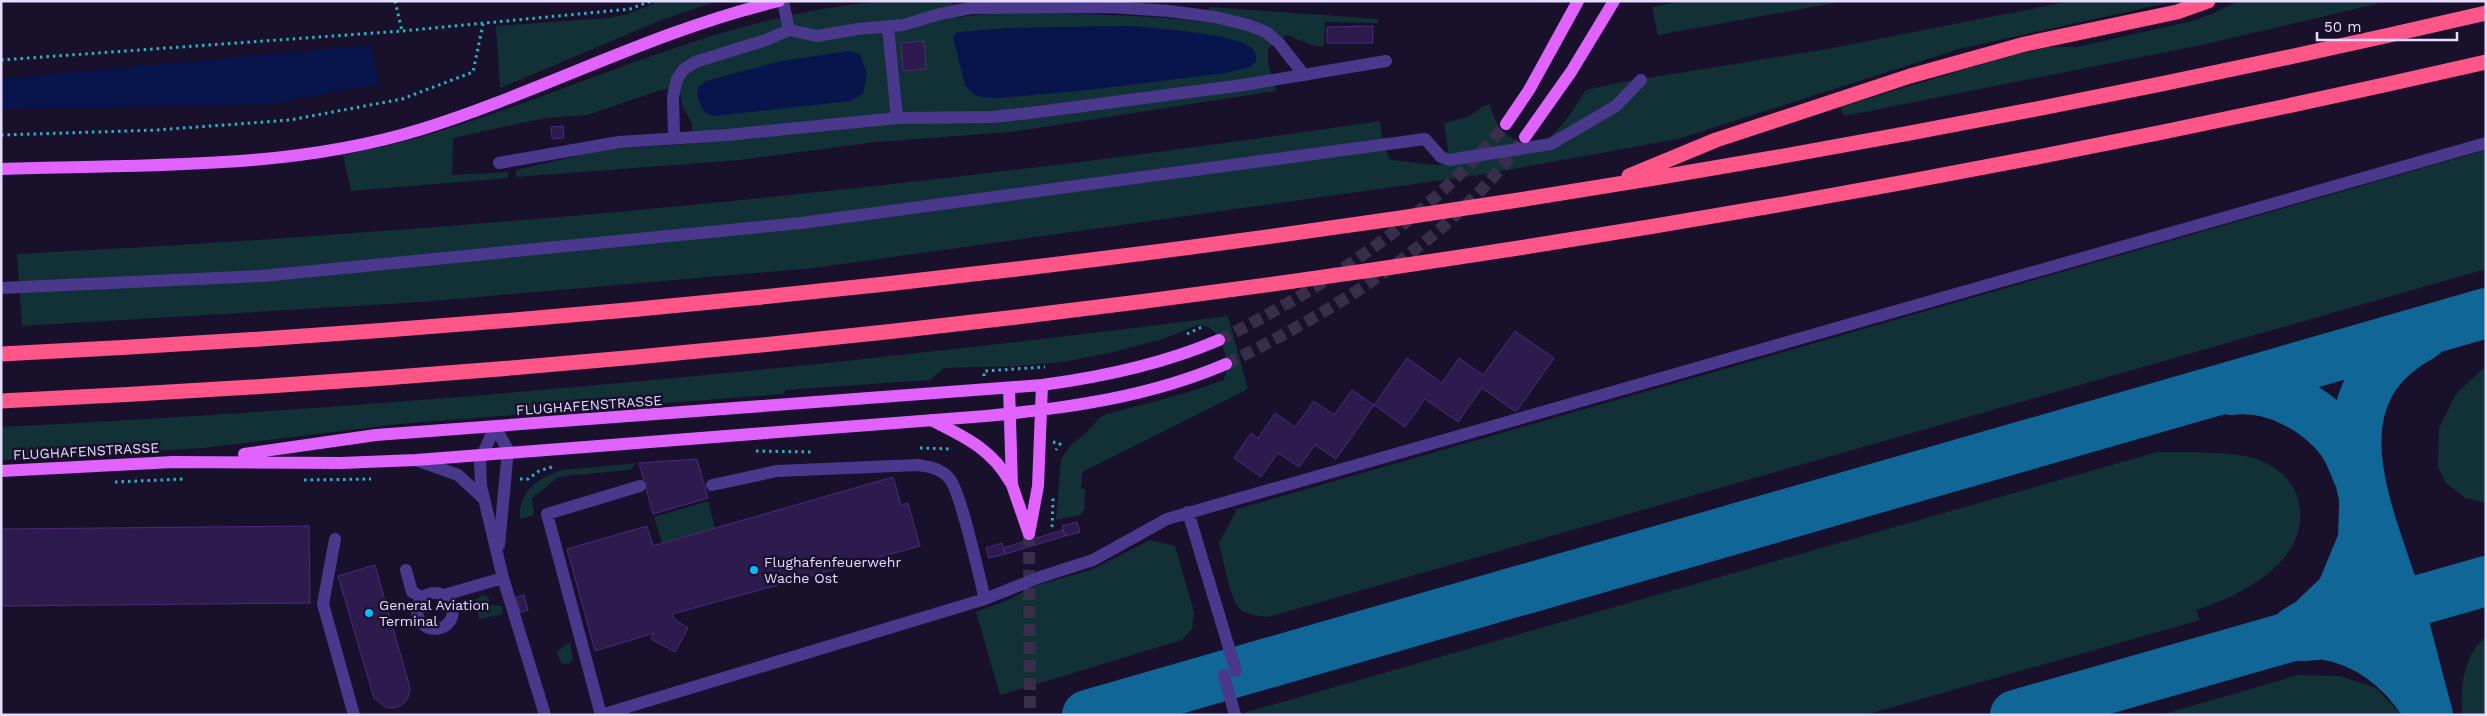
<svg xmlns="http://www.w3.org/2000/svg" width="2487" height="716" font-family="'Work Sans',sans-serif">
<rect width="100%" height="100%" fill="#19102c"/>
<path fill="#123136" d="M 660,1 L 717,1 L 659,21 L 500,88 L 496,26 L 608,18 L 628,14 Z
M 891,1 L 952,1 L 956,18 C 984,12 1015,14 1044,14 C 1097,14 1150,15 1202,22 L 1210,7 L 1378,19 L 1378,23 L 1325,22 L 1324,47 L 1311,45 L 1287,35 L 1268,49 L 1268,63 L 1276,91 L 1011,132 L 876,142 L 740,160 L 516,177 L 516,170 L 606,149 L 691,144 L 692,123 L 682,106 L 680,93 L 664,89 L 587,115 L 545,118 L 453,138 L 452,175 L 508,172 L 508,178 L 351,191 L 343,155 C 372,149 402,143 431,134 C 584,88 729,11 891,1 Z
M 1684,1 L 1845,1 L 1658,35 L 1652,7 Z
M 2072,1 L 2176,1 L 1959,49 L 1678,139 L 1486,174 L 814,268 L 420,302 L 22,326 L 17,254 C 473,231 928,188 1380,121 L 1382,140 L 1390,160 C 1411,161 1429,167 1450,164 L 1444,123 L 1468,117 L 1484,106 L 1490,104 C 1493,118 1499,129 1510,137 C 1546,162 1569,115 1586,90 L 1623,82 L 1827,49 Z
M 2238,1 L 2389,1 L 2197,46 L 1844,116 L 1840,107 L 2013,55 L 2049,47 L 2077,47 L 2192,21 L 2212,14 Z
M 2486,150 L 2486,269 L 1268,617 C 1260,616 1248,615 1241,610 C 1230,601 1223,558 1219,543 L 1237,509 Z
M 1228,316 L 1248,389 L 1082,472 L 1081,488 L 1085,489 L 1084,510 L 1080,515 L 1056,520 L 1061,459 L 1071,445 L 1087,432 L 1099,418 L 1107,414 L 1186,393 L 1224,380 L 1228,366 L 1222,343 L 1216,333 L 1207,326 L 1198,325 L 1160,340 L 1109,353 L 1063,362 L 1017,366 L 944,368 L 930,380 L 785,390 L 784,394 L 399,424 L 204,448 L 1,460 L 1,427 C 412,406 820,369 1228,316 Z
M 2486,366 L 2486,503 L 2465,498 L 2446,483 L 2438,467 L 2439,428 L 2456,394 Z
M 2157,452 C 2186,453 2233,450 2259,460 C 2277,467 2293,480 2298,499 C 2314,559 2243,595 2196,610 L 2200,620 L 1865,715 L 1240,714 Z
M 637,463 L 629,470 L 564,476 L 557,478 L 532,498 L 534,515 L 520,519 C 518,492 538,477 563,470 Z
M 708,501 L 715,528 L 662,543 L 654,517 Z
M 1150,540 L 1175,546 L 1194,612 L 1192,629 L 1182,640 L 1000,695 L 976,612 L 1008,600 L 1037,585 L 1091,570 Z
M 483,595 L 488,597 L 491,605 L 501,606 L 503,614 L 479,619 L 475,600 Z
M 2486,637 L 2486,715 L 2462,715 C 2461,687 2462,656 2486,637 Z
M 570,642 L 573,660 L 570,663 L 562,664 L 556,652 Z
M 2298,675 L 2340,676 L 2376,688 L 2402,715 L 2161,715 Z"/>
<path fill="#08154d" d="M 1131,26 C 1155,28 1235,34 1252,48 C 1256,51 1256,57 1256,62 L 1250,67 L 1226,73 L 1088,90 L 998,98 L 981,97 L 973,94 L 965,85 L 953,37 L 958,32 L 1008,28 Z
M 371,45 L 379,84 L 268,104 L 1,109 L 1,79 Z
M 849,51 L 860,54 L 867,74 L 863,94 L 851,101 L 714,116 L 704,112 L 697,95 L 698,88 L 706,81 L 781,61 Z"/>
<g fill="none" stroke-linecap="round" stroke-linejoin="round">
<path stroke="#106696" stroke-width="50" d="M 2422,336 C 2311,396 2368,510 2397,601 C 2409,638 2417,677 2428,715
M 2231,390 C 2272,385 2316,408 2341,440 C 2349,450 2353,464 2358,475
M 2296,631 L 2311,622 L 2341,593 L 2363,540 L 2364,504
M 2303,636 C 2310,636 2319,634 2326,635 C 2367,641 2401,669 2423,702
M 1087,715 L 2486,313
M 2015,715 L 2486,581"/>
</g>
<path fill="#2e1b4e" stroke="#492b7b" d="M 1373,26 L 1373,43 L 1327,43 L 1327,27 Z
M 924,41 L 926,69 L 903,71 L 901,43 Z
M 563,126 L 564,138 L 552,139 L 551,127 Z
M 1515,331 L 1554,358 L 1516,412 L 1482,388 L 1458,422 L 1425,399 L 1405,427 L 1374,405 L 1407,358 L 1442,383 L 1459,358 L 1483,375 Z
M 1352,390 L 1374,405 L 1336,459 L 1315,445 L 1299,467 L 1278,453 L 1261,477 L 1234,458 L 1251,433 L 1258,438 L 1275,413 L 1295,427 L 1314,401 L 1334,415 Z
M 697,459 L 708,498 L 653,514 L 639,463 Z
M 893,477 L 901,505 L 908,503 L 920,546 L 672,614 L 674,619 L 688,628 L 675,652 L 651,639 L 654,633 L 595,651 L 567,549 L 647,526 L 653,546 Z
M 1077,522 L 1080,532 L 1065,536 L 1062,526 Z
M 309,526 L 310,603 L 1,606 L 1,529 Z
M 1063,530 L 1065,536 L 1035,545 L 1033,539 Z
M 1033,539 L 1035,545 L 1005,554 L 1003,548 Z
M 1002,543 L 1005,554 L 989,558 L 986,548 Z
M 375,565 L 410,688 L 408,698 L 403,704 L 396,708 L 387,708 L 374,698 L 338,576 Z
M 524,595 L 528,610 L 520,613 L 516,597 Z"/>
<g fill="none" stroke-linecap="round" stroke-linejoin="round">
<path stroke="#382e4c" stroke-width="12" stroke-dasharray="12 6" stroke-linecap="butt" d="M 1219,340 C 1328,286 1427,218 1506,124
M 1226,364 C 1336,310 1446,243 1521,143
M 1029,534 L 1030,715"/>
<path stroke="#2ab2c4" stroke-width="3" stroke-dasharray="2.5 4" stroke-linecap="butt" d="M 395,1 L 402,31
M 1,60 L 402,31 L 630,9 L 651,1
M 1,135 L 157,130 L 290,120 L 402,99 L 473,72 L 483,24
M 1187,334 L 1204,326
M 984,376 L 984,371 L 1045,367
M 1053,442 L 1060,444 L 1056,450
M 920,448 L 952,449
M 756,451 L 812,452
M 520,479 L 528,479 L 539,471 L 555,466
M 304,480 L 371,479
M 115,482 L 183,479
M 1052,527 L 1053,498"/>
<path stroke="#4a388d" stroke-width="12" d="M 783,1 L 789,30
M 888,27 L 897,118
M 674,137 L 673,97 L 677,79 L 683,70 L 695,62 L 766,40 L 789,30 L 817,36 L 858,29 L 903,25 L 940,14 L 971,8 L 1110,7 L 1169,11 L 1215,17 L 1248,25 L 1266,32 L 1279,43 L 1304,75
M 499,163 L 619,142 L 727,135 L 897,118 L 993,117 L 1030,113 L 1243,85 L 1386,61
M 1,288 L 262,276 L 801,223 L 1425,139 L 1441,157 L 1449,160 L 1551,144 L 1616,106 L 1641,80
M 495,427 L 480,460 L 481,486 L 503,578 L 545,715
M 495,427 L 508,450 L 499,545
M 416,460 L 458,475 L 483,498
M 712,485 L 777,471 L 918,465 C 930,467 940,468 949,478 C 961,491 979,577 985,599
M 1188,512 L 1236,671
M 335,539 L 323,604 L 354,715
M 406,570 L 412,592 L 422,597
M417 611a18 18 0 1 1 36 0a18 18 0 1 1-36 0Z
M 444,595 L 503,578
M 1224,675 L 1235,715
M 601,715 L 985,599 L 1040,577 L 1093,560 L 1167,519 L 2486,143
M 601,715 L 547,514 L 640,486"/>
<path stroke="#e062ff" stroke-width="12" d="M 1506,124 L 1529,90 L 1578,1
M 1525,137 L 1571,72 L 1614,1
M 1,169 C 141,164 287,171 422,129 C 543,91 655,30 779,1
M 1009,388 L 1012,485 L 1029,534
M 931,420 C 963,436 992,449 1010,482
M 244,454 L 376,435 L 1042,385 C 1102,377 1163,364 1219,340
M 1,471 L 173,462 L 341,463 L 416,460 L 986,416 C 1068,408 1149,397 1226,364
M 1029,534 L 1038,486 L 1042,385"/>
<path stroke="#ff5689" stroke-width="15" d="M 1629,176 L 1716,140 L 1910,76 L 2025,44 L 2177,12 L 2208,1
M 1,354 C 837,313 1670,202 2486,13
M 1,401 C 838,362 1669,249 2486,62"/>
</g>
<g fill="#07bbff" stroke="#19102c" stroke-width="2">
<circle cx="754" cy="570" r="5"/>
<circle cx="369" cy="613" r="5"/>
</g>
<g text-anchor="middle" dominant-baseline="central" stroke-width="5" stroke-linejoin="round" paint-order="stroke">
<g font-size="14" fill="#e5dbff" stroke="#19102c">
<text transform="translate(589 405) rotate(-4)">FLUGHAFENSTRASSE</text>
<text transform="translate(86 451) rotate(-3)">FLUGHAFENSTRASSE</text>
</g>
<g font-size="14" fill="#e5dbff" stroke="#19102c" text-anchor="start">
<text x="764" y="562">Flughafenfeuerwehr<tspan x="764" dy="16">Wache Ost</tspan></text>
<text x="379" y="605">General Aviation<tspan x="379" dy="16">Terminal</tspan></text>
</g>
</g>
<rect width="2487" height="716" fill="none" stroke="#e5dbff" stroke-width="5"/>
<path d="M2317 32v8h140v-8" fill="none" stroke="#e5dbff" stroke-width="2.5"/>
<text x="2324" y="32" font-size="15" fill="#e5dbff" stroke="#19102c" stroke-width="4" paint-order="stroke">50 m</text>
</svg>
